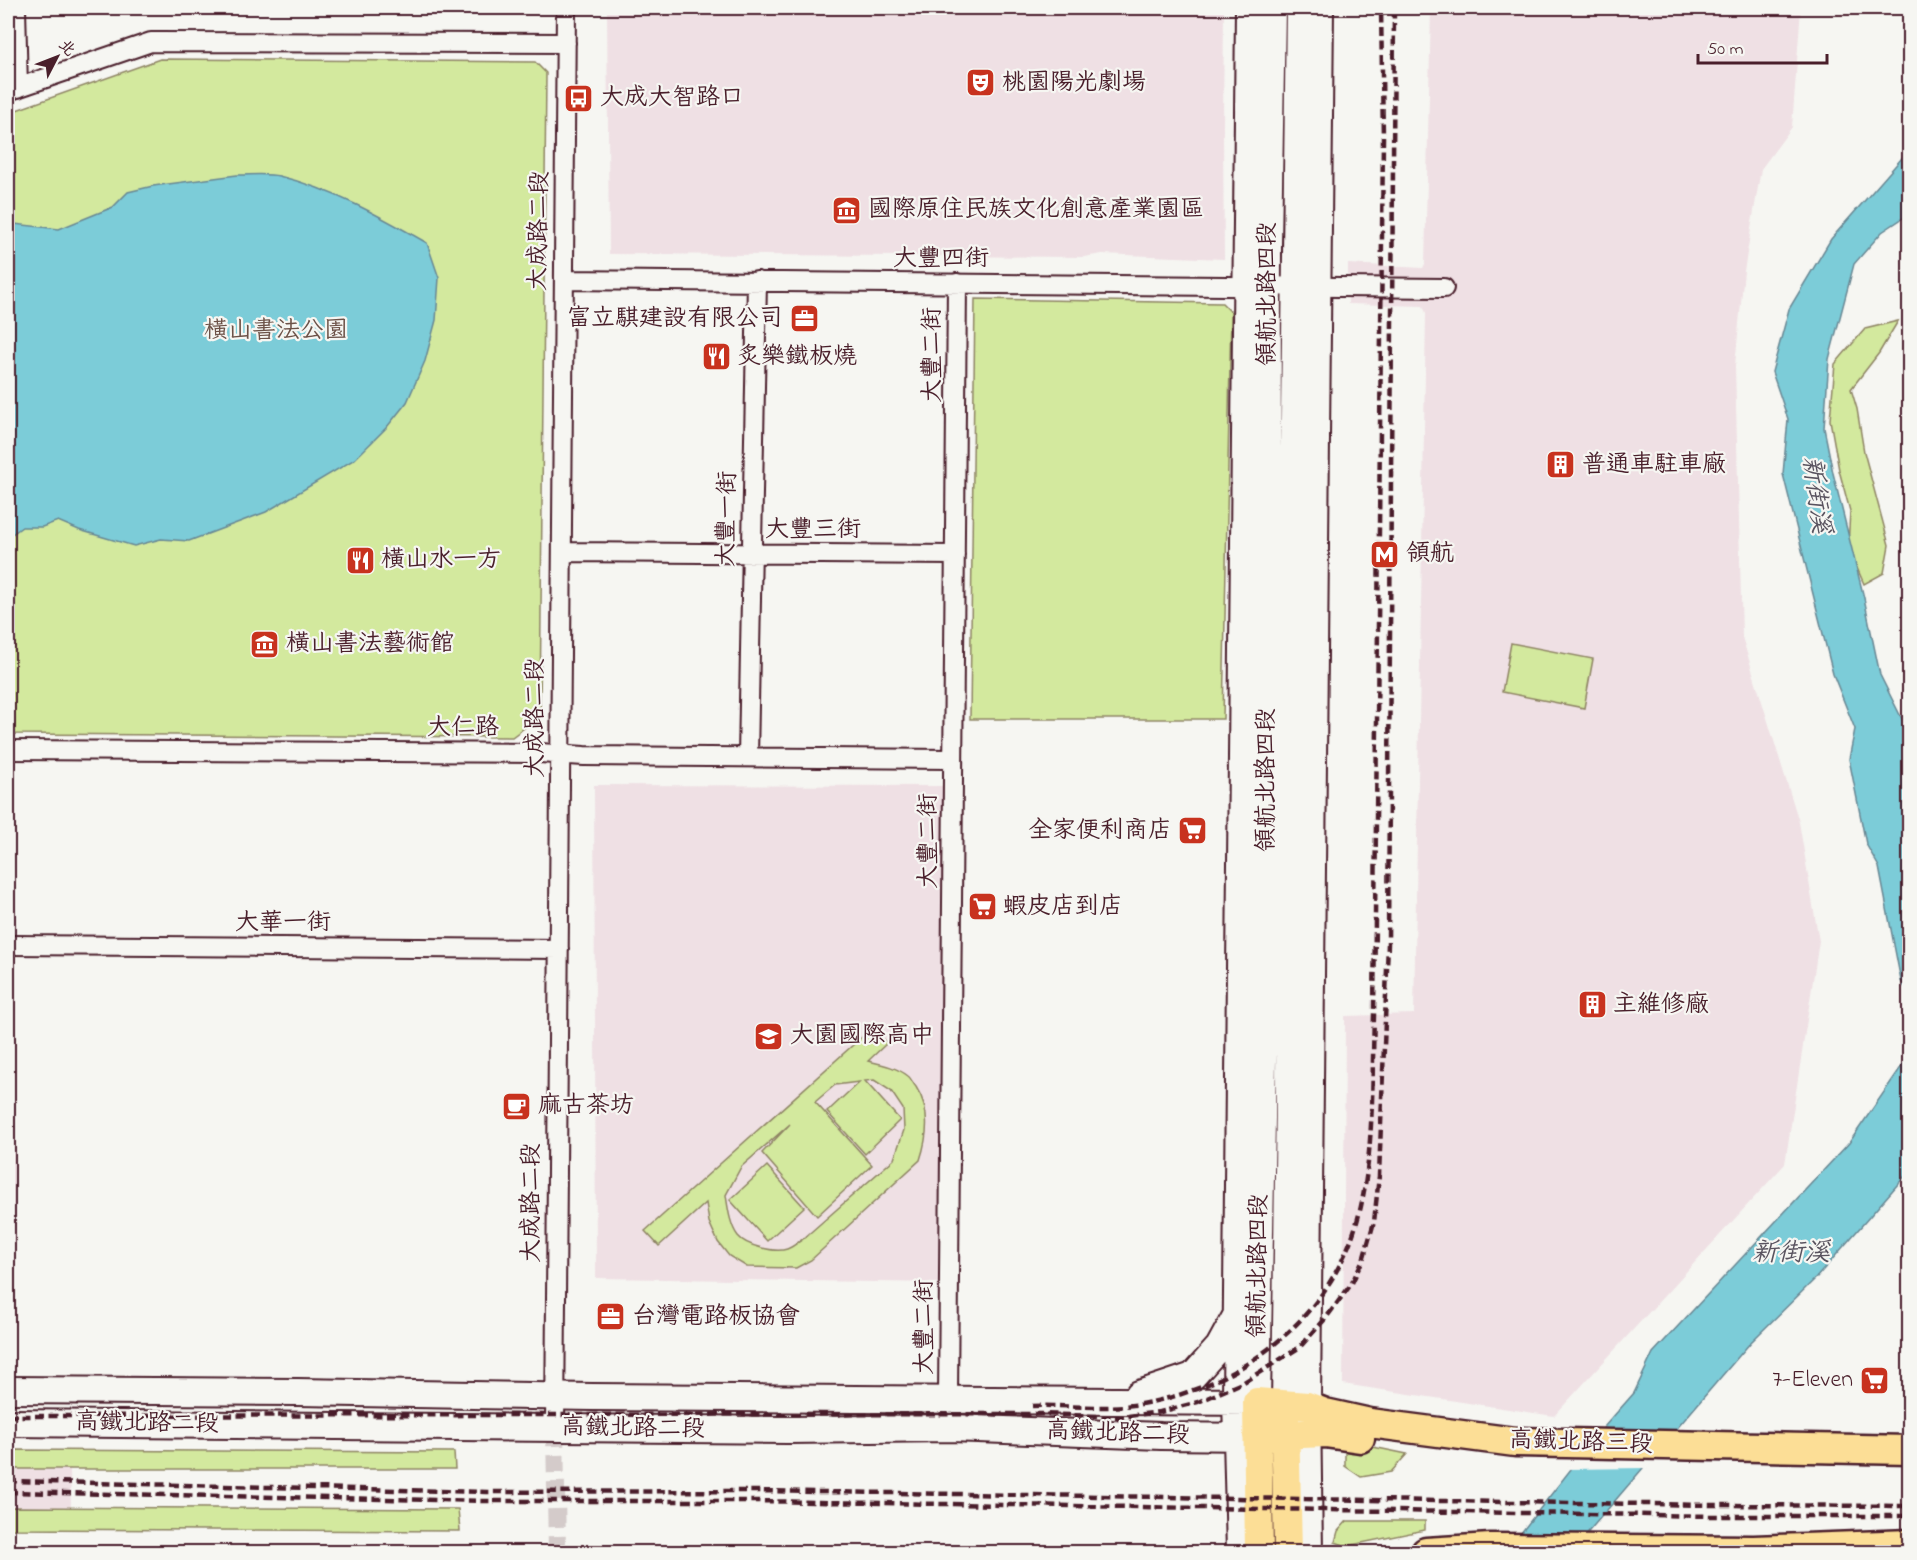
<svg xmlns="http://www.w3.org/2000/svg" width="1917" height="1560" font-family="'Indie Flower','LXGW WenKai TC',sans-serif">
<rect width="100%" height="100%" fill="#f6f6f2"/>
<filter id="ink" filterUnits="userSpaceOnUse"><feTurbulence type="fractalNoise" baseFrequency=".0167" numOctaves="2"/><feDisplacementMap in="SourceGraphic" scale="12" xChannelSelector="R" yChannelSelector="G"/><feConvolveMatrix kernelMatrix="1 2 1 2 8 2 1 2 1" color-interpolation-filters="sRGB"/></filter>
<g filter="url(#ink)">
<path fill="#efe0e4" d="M 607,8 L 1224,8 L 1223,130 L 1224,259 L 1102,254 L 1084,257 L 609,254 Z
M 1431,8 L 1801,8 L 1792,127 L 1761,169 L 1744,271 L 1735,366 L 1742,637 L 1799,822 L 1819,941 L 1785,1164 L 1554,1416 L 1343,1384 L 1345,1016 L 1414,1014 L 1426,313 L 1423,306 L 1348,304 L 1348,264 L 1423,268 L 1425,264 Z
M 594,785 L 945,786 L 942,1283 L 596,1278 Z
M 8,946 L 14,946 L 14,1247 L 8,1246 Z
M 8,1469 L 70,1469 L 71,1508 L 8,1507 Z"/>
<path fill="#d3e99e" stroke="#8e8464" stroke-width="1.5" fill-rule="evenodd" d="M 160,59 L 535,62 L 546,73 L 540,716 L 512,737 L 8,734 L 8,113 Z
M 975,299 L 1222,303 L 1231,312 L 1223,719 L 970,719 Z
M 1898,321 L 1879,353 L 1851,389 L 1857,409 L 1864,452 L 1889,545 L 1884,573 L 1864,584 L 1848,547 L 1850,511 L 1839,470 L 1830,420 L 1835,364 L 1865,329 Z
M 1511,643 L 1593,659 L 1584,708 L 1502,692 Z
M 872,1028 L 887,1043 L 868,1061 C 881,1064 897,1067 908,1076 C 911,1078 913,1084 916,1087 C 931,1110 928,1136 920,1160 L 811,1260 L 796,1268 L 747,1267 L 729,1256 L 718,1242 L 709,1222 L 706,1203 L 659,1246 L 645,1231 ZM 874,1080 L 891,1091 L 903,1109 L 904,1130 L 894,1159 L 803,1239 C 798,1242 793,1247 787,1249 C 775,1253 746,1246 738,1236 C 730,1226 728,1208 726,1195 L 741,1167 L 790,1124 L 762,1153 L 817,1216 L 872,1165 L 815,1102 L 835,1085 L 859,1082 L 827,1112 L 865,1154 L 900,1120 L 865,1081 Z
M 767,1166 L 804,1207 L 767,1241 L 730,1200 Z
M 1345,1443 L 1373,1447 L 1407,1454 L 1391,1472 L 1361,1477 L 1345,1466 Z
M 8,1450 L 454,1452 L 455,1469 L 8,1469 Z
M 8,1507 L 458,1509 L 460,1531 L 8,1529 Z
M 1347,1521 L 1425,1521 L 1425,1530 L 1347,1546 L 1335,1542 L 1338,1531 Z"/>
<path fill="#7cccd8" stroke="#688793" stroke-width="1.5" d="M 1909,150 L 1909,214 L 1882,232 L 1854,264 L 1829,359 L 1824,428 L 1833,473 L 1864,598 L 1880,675 L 1909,733 L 1909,994 L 1901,981 L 1879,867 L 1866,844 L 1849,759 L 1855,729 L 1833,674 L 1783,474 L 1788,419 L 1772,372 L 1789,309 L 1831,239 Z
M 237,175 C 250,175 266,173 279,176 C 332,189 380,216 427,243 L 439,278 L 436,320 L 425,361 L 407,402 L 387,427 L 355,459 L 266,512 L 189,541 L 161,539 L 134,546 L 79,530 L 58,521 L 42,527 L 22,527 L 8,537 L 8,225 L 14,224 L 59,229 L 113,207 L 128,192 L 153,186 Z
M 1909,1044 L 1910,1169 L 1905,1176 L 1816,1278 L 1751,1342 L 1571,1552 L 1506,1552 L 1604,1427 L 1634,1393 L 1653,1353 L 1849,1143 L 1902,1066 Z"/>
<path fill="#f6f6f2" d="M 1594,1434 L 1674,1435 L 1646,1468 L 1567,1469 Z"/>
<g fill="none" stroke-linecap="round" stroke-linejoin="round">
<path stroke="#d4cbca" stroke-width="18" stroke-dasharray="18 9" stroke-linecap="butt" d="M 555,1428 L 557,1552"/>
<defs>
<path id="street" d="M 16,8 L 18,88
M 8,91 L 151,42 L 566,43
M 564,280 L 1444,288
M 562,552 L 955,555
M 8,750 L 540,753 L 584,756 L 953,759
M 748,757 L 757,281
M 8,945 L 559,949
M 948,1399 L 957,283
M 555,1428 L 566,8"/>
<path id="secondary" d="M 8,1390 L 298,1392 L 592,1397 L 1257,1402 L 1267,833 L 1268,244 L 1272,8
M 1139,1394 L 1193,1376 L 1219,1347 L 1236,1316
M 1285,1404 L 1289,1096 L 1290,748 L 1299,8
M 8,1423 L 789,1430 L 951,1428 L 1161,1436 L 1254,1437
M 1240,1552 L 1236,1400 L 1249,8
M 1309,1552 L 1307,1406 L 1320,8"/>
<path id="primary" d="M 1285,1417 L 1288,1552
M 1257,1436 L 1325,1433 L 1360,1438
M 1259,1552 L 1257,1402 L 1307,1406 L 1325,1413 L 1370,1423 L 1515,1442 L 1910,1450
M 1426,1552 L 1491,1548 L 1754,1550 L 1910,1544"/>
</defs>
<use href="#street" stroke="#4a1f2b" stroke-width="22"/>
<use href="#secondary" stroke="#4a1f2b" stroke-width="30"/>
<use href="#primary" stroke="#4a1f2b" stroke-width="33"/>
<use href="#street" stroke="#f6f6f2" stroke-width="18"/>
<use href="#secondary" stroke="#f6f6f2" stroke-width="26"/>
<use href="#primary" stroke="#fcde96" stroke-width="28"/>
<path stroke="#4a1f2b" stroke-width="4.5" stroke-dasharray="9 4.5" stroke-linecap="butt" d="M 1032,1406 C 1067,1405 1105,1410 1141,1404 C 1246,1386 1338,1312 1361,1206 C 1374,1147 1372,1076 1374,1015 L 1383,138 L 1381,8
M 8,1416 L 1042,1414 L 1120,1417 L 1160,1412 L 1198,1402 L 1244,1382 L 1300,1347 L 1326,1318 L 1352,1283 L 1364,1257 L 1374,1222 L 1379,1176 L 1388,943 L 1394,8
M 8,1481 L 487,1492 L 753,1491 L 1715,1505 L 1910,1506
M 8,1492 L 487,1501 L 753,1501 L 1715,1516 L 1910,1516"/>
</g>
</g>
<defs>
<symbol id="theatre-square" viewBox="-11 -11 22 22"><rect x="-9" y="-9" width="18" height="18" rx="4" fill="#c8321e" stroke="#f6f6f2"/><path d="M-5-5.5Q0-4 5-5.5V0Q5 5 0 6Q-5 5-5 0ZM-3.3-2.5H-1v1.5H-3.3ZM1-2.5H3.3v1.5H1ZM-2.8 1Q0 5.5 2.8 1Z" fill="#fff"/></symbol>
<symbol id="bus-square" viewBox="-11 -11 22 22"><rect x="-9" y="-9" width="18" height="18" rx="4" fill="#c8321e" stroke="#f6f6f2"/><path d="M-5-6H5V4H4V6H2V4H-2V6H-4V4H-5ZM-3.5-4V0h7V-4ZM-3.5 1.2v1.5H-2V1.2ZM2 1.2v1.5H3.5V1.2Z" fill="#fff"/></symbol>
<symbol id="museum-square" viewBox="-11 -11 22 22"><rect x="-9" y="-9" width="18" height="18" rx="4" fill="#c8321e" stroke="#f6f6f2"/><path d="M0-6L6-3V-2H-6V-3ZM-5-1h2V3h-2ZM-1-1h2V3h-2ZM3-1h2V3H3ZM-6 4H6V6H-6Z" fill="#fff"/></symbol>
<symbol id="office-square" viewBox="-11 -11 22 22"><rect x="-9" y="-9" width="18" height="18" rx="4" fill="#c8321e" stroke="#f6f6f2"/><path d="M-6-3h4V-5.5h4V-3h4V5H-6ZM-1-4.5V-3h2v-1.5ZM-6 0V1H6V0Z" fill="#fff"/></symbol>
<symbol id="restaurant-square" viewBox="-11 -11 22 22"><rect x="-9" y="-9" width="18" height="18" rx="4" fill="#c8321e" stroke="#f6f6f2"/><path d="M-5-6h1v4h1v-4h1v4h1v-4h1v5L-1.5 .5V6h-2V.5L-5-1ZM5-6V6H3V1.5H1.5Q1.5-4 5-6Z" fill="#fff"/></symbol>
<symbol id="building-square" viewBox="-11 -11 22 22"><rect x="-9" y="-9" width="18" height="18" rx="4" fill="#c8321e" stroke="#f6f6f2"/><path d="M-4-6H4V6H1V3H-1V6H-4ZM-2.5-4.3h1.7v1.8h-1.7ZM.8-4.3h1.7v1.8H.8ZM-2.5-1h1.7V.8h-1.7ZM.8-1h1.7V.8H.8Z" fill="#fff"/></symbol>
<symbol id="metro-square" viewBox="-11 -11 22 22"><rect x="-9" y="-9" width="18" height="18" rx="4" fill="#c8321e" stroke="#f6f6f2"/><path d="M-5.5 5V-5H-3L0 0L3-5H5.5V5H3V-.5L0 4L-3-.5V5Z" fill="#fff"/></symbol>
<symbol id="supermarket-square" viewBox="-11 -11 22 22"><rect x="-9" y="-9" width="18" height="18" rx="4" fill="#c8321e" stroke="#f6f6f2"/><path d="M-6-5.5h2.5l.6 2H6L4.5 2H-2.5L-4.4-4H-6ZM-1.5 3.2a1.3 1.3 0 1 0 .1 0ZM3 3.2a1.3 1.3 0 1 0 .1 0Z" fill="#fff"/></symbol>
<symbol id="school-square" viewBox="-11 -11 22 22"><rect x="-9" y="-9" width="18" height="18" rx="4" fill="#c8321e" stroke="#f6f6f2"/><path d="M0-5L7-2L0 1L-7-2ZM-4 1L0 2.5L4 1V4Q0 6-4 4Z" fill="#fff"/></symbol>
<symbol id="cafe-square" viewBox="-11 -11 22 22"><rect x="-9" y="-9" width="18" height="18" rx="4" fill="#c8321e" stroke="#f6f6f2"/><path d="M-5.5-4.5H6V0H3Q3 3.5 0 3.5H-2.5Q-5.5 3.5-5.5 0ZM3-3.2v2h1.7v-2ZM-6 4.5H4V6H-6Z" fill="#fff"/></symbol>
</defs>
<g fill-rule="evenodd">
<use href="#theatre-square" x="964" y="66" width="33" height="33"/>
<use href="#bus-square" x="562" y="82" width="33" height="33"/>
<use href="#museum-square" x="830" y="194" width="33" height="33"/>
<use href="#office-square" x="788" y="302" width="33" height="33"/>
<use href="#restaurant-square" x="700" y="340" width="33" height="33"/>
<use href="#building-square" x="1544" y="448" width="33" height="33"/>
<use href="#metro-square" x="1368" y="538" width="33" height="33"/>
<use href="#restaurant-square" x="344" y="544" width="33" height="33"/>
<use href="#museum-square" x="248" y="628" width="33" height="33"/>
<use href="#supermarket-square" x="1176" y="814" width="33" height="33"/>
<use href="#supermarket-square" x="966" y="890" width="33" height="33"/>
<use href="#building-square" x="1576" y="988" width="33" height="33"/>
<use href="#school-square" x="752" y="1020" width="33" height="33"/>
<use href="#cafe-square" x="500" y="1090" width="33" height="33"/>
<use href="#office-square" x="594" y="1300" width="33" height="33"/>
<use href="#supermarket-square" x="1858" y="1364" width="33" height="33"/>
</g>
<g text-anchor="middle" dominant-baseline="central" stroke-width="4.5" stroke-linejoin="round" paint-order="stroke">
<g font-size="24" fill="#4a1f2b" stroke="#f6f6f2" text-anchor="start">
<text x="1002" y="83">桃園陽光劇場</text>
<text x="600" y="98">大成大智路口</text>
<text x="868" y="210">國際原住民族文化創意產業園區</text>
<text x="783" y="319" text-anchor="end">富立騏建設有限公司</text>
<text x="737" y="357">炙樂鐵板燒</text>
<text x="1582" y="465">普通車駐車廠</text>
<text x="1406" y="554">領航</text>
<text x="381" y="560">橫山水一方</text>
<text x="286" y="644">橫山書法藝術館</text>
<text x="1172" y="831" text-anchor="end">全家便利商店</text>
<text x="1003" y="907">蝦皮店到店</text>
<text x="1613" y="1005">主維修廠</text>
<text x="790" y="1036">大園國際高中</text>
<text x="538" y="1106">麻古茶坊</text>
<text x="632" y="1317">台灣電路板協會</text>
<text x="1853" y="1380" text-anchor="end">7-Eleven</text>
</g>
<g font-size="24" fill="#4a1f2b" stroke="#f6f6f2">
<text transform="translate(540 231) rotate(-89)">大成路二段</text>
<text x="941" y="259">大豐四街</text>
<text transform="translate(1268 294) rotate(-90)">領航北路四段</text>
<text transform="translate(933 355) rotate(-90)">大豐二街</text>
<text transform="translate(728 519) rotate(-89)">大豐一街</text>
<text x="813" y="530">大豐三街</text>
<text transform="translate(536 718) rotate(-90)">大成路二段</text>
<text x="463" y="728">大仁路</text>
<text transform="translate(1267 780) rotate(-90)">領航北路四段</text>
<text transform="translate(929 841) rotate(-90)">大豐二街</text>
<text x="283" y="923">大華一街</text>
<text transform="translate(532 1203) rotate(-90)">大成路二段</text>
<text transform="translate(1259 1266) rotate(-89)">領航北路四段</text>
<text transform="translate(925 1327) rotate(-90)">大豐二街</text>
<text transform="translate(147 1424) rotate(1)">高鐵北路二段</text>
<text transform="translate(633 1429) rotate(1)">高鐵北路二段</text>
<text transform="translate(1118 1434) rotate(2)">高鐵北路二段</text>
<text transform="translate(1581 1443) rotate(2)">高鐵北路三段</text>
</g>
<g font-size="24" fill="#6c5248" stroke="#f6f6f2">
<text x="276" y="331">橫山書法公園</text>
</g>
<g font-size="26" font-style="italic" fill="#59535f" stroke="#f6f6f2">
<text transform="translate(1815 495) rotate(82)">新街溪</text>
<text x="1791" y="1254">新街溪</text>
</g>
</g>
<rect width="1917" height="1560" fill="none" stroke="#f6f6f2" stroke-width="30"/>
<rect x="15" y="15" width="1887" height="1530" fill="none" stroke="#4a1f2b" stroke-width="2" filter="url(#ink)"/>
<g transform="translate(57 57) rotate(48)" stroke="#f6f6f2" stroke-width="4.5" paint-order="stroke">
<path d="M0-4.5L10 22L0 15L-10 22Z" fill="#4a1f2b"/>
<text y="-9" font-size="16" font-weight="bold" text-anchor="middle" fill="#4a1f2b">北</text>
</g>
<path d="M1698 54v9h129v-9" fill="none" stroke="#4a1f2b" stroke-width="3"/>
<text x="1707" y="54" font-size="18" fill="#4a1f2b" stroke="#f6f6f2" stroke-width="4.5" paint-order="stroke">50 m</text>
</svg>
